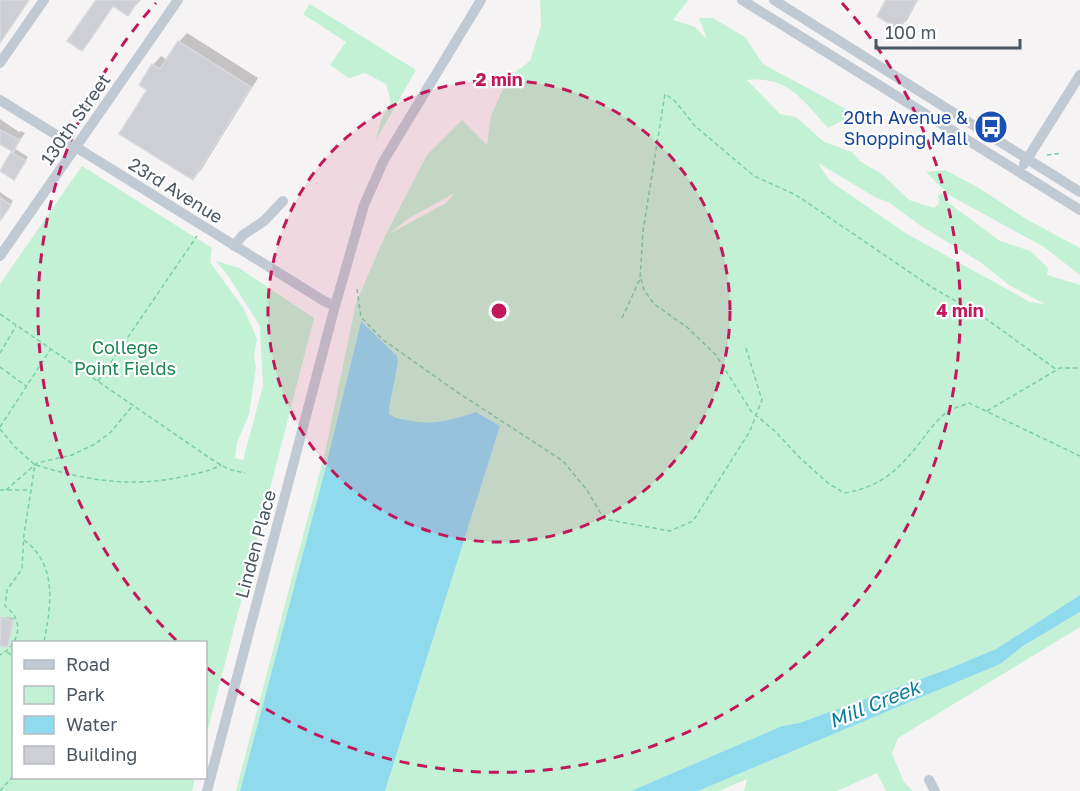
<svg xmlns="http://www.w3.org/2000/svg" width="1080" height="791" font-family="'Golos Text',sans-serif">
<rect width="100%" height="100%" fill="#f5f3f3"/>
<path fill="#c3f1d5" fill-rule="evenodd" d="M 540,0 L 688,0 L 673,20 L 695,27 L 707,39 L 699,18 L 713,18 L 745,37 L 763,64 L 855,114 L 828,128 C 803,101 789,76 747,80 L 780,114 L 796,117 L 824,142 L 852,152 L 860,161 L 883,175 L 909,200 L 934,208 L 939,204 L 938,195 L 947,193 L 926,172 L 945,170 L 979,188 L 1026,219 L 1080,248 L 1080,275 L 1044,247 L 947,194 L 946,201 L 1000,241 L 1030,251 L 1048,268 L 1047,275 L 1080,285 L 1080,595 L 996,649 L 948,669 L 799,723 L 782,726 L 631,791 L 385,791 L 500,426 L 476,412 C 452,420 411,432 389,414 L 389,408 L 398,363 L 397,357 L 361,321 L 324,474 L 240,791 L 236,791 L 325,452 L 356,303 L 385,236 L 427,155 L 462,120 L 487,145 L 491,116 L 503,89 L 514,73 L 530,61 L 541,26 ZM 818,163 L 875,197 L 890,203 L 918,224 L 980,262 L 1009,285 L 1045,304 L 1030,302 L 907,234 L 830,181 ZM 455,193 L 446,203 L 389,234 L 409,218 Z
M 310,4 L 416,70 L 376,140 L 381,120 L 391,102 L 386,84 L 365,73 L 349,78 L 330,65 L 346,42 L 303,14 Z
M 82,166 L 212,248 L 210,262 L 244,309 L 257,339 L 254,357 L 256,367 L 249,414 L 237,443 L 235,458 L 243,460 L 263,386 L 260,326 L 229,277 L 216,261 L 239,268 L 314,318 L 206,737 L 206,642 L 14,642 L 14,778 L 195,778 L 192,791 L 0,791 L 0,284 Z
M 1080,612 L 1080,627 L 898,738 L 892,754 L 904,782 L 913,791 L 886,791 L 877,773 L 837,791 L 744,791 L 747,779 L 719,791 L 698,791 L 999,664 L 1023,646 Z"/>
<path fill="#90daee" d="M 361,321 L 397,356 L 398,363 L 389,408 L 389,414 C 395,418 400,419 406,420 C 432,426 452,420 476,412 L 500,426 L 385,791 L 240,791 L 324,474 Z
M 1080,595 L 1080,612 L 1023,646 L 1000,664 L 698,791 L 631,791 L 782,726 L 799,723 L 948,669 L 996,649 Z"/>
<path fill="#0003" d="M 98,0 L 141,0 L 128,14 L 114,5 L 90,41 L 82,49 Z
M 888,0 L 918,0 L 907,20 L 899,28 Z
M 187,33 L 258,78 L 201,170 L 193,178 L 149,90 L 153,65 L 161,56 L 167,60 L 179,42 Z
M 0,119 L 19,132 L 21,131 L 25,133 L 14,148 L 28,157 L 17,174 L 13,153 L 15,151 L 0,142 Z
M 0,192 L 13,201 L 0,219 Z
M 4,617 L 14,618 L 8,646 L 0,644 L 0,624 Z"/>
<path fill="#cdcfd5" stroke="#d7d9de" stroke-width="1.5" d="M 0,0 L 29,0 L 0,43 Z
M 96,0 L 139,0 L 128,16 L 113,6 L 82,51 L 67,41 Z
M 886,0 L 917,0 L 899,30 L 877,16 Z
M 178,41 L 251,87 L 193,180 L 119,134 L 147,90 L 139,85 L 152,64 L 160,69 Z
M 0,130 L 20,140 L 13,152 L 0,144 Z
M 11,152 L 26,161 L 14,180 L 0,171 Z
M 0,198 L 11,205 L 0,221 Z
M 1,617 L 13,620 L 8,647 L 0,646 Z"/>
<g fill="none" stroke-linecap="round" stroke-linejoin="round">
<path stroke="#7ad0a6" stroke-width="1.5" stroke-dasharray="4.5 3" stroke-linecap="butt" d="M 1047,155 L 1062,153
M 641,279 L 644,290 L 654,304 L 688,328 L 716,355 L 751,411 L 776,432 L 800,458 L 828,483 L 844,493 C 882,487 899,469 922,440 C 929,430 938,419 947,412 C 953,408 962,406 969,403 L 1080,456
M 357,289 L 361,317 L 382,339 L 457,392 L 563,461 L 587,490 L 604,519 L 670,531 L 693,521 L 750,431 L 762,400 L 745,345
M 0,314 L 211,459 L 228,469 L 245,473
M 622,318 L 640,279 L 643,231 L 665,94 L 675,101 L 695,126 L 754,176 L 796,195 L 933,288 L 985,318 L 1057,370
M 0,353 L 16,326
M 0,367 L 26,386
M 98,381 L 197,236
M 987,411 L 1060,368 L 1080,368
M 0,427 L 50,350
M 0,429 L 14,446 L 35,465 L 24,534 L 22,569 L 7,590 L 5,606 C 25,620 20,644 0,655
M 36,465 C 88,481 133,488 186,476 C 198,473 210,471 221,465
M 0,490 L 29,490
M 6,490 L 37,463 L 72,455 L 95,444 L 111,432 L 133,405
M 24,540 C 58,565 51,606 44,642
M 7,652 L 14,657
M 0,791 L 14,775"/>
<path stroke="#c1cad2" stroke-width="10" d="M 742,0 L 1080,210
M 774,0 L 1080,192
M 0,63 L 44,0
M 0,100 L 324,301 L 335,306
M 1024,164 L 1080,75
M 234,246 L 243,235 L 264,221 L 283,201
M 0,256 L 178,0
M 929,780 L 935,791
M 207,791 L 335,306 L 364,205 L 384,160 L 481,0"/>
</g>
<circle cx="499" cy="311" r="231" fill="#c2185b" fill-opacity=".12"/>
<g fill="none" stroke="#c2185b" stroke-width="3" stroke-dasharray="10 8">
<circle cx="499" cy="311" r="231"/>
<path d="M176 640A461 461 0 0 1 156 3M842 3A461 461 0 0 1 206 667"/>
</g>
<defs>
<symbol id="bus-disc" viewBox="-11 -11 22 22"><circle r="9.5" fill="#1a4fb4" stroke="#fff"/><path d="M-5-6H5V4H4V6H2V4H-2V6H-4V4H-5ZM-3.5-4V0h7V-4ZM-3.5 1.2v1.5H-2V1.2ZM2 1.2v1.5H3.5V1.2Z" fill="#fff"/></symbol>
</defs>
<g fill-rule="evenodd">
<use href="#bus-disc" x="972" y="108" width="38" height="38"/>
</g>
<g text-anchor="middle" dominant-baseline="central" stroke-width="4.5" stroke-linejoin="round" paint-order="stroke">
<g font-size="18" fill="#164399" stroke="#fff" text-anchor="end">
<text x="968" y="117">20th Avenue &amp;<tspan x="968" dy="21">Shopping Mall</tspan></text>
</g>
<g font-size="18" fill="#4a5661" stroke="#fff">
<text transform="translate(75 119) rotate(-55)">130th Street</text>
<text transform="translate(176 190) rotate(32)">23rd Avenue</text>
<text transform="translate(255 544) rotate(-75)">Linden Place</text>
</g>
<g font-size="18" fill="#17864f" stroke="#fff">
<text x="125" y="347">College<tspan x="125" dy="21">Point Fields</tspan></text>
</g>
<g font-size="20" font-style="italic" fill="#0c7c9b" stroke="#fff">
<text transform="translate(874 703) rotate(-22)">Mill Creek</text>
</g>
</g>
<circle cx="499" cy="311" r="9" fill="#c2185b" stroke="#fff" stroke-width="3"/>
<g font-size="18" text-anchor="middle" font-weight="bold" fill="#c2185b" stroke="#fff" stroke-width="4.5" stroke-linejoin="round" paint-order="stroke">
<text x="499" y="86">2 min</text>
<text x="960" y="317">4 min</text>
</g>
<rect x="12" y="641" width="195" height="138" fill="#ffffff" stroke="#b7bbc0" stroke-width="1.5"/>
<rect x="24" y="660" width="30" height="9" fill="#c1cad2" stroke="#b7bbc0" stroke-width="1.5"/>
<text x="66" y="671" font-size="18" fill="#4a5661">Road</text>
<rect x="24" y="686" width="30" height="18" fill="#c3f1d5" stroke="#b7bbc0" stroke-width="1.5"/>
<text x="66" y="701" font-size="18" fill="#4a5661">Park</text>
<rect x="24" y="716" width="30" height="18" fill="#90daee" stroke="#b7bbc0" stroke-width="1.5"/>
<text x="66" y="731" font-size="18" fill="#4a5661">Water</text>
<rect x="24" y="746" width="30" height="18" fill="#cdcfd5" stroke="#b7bbc0" stroke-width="1.5"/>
<text x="66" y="761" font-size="18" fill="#4a5661">Building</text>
<path d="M876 39v9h144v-9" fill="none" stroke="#4a5661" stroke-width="3"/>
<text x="885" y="39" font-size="18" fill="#4a5661" stroke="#ffffff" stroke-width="4.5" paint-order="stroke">100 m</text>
</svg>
